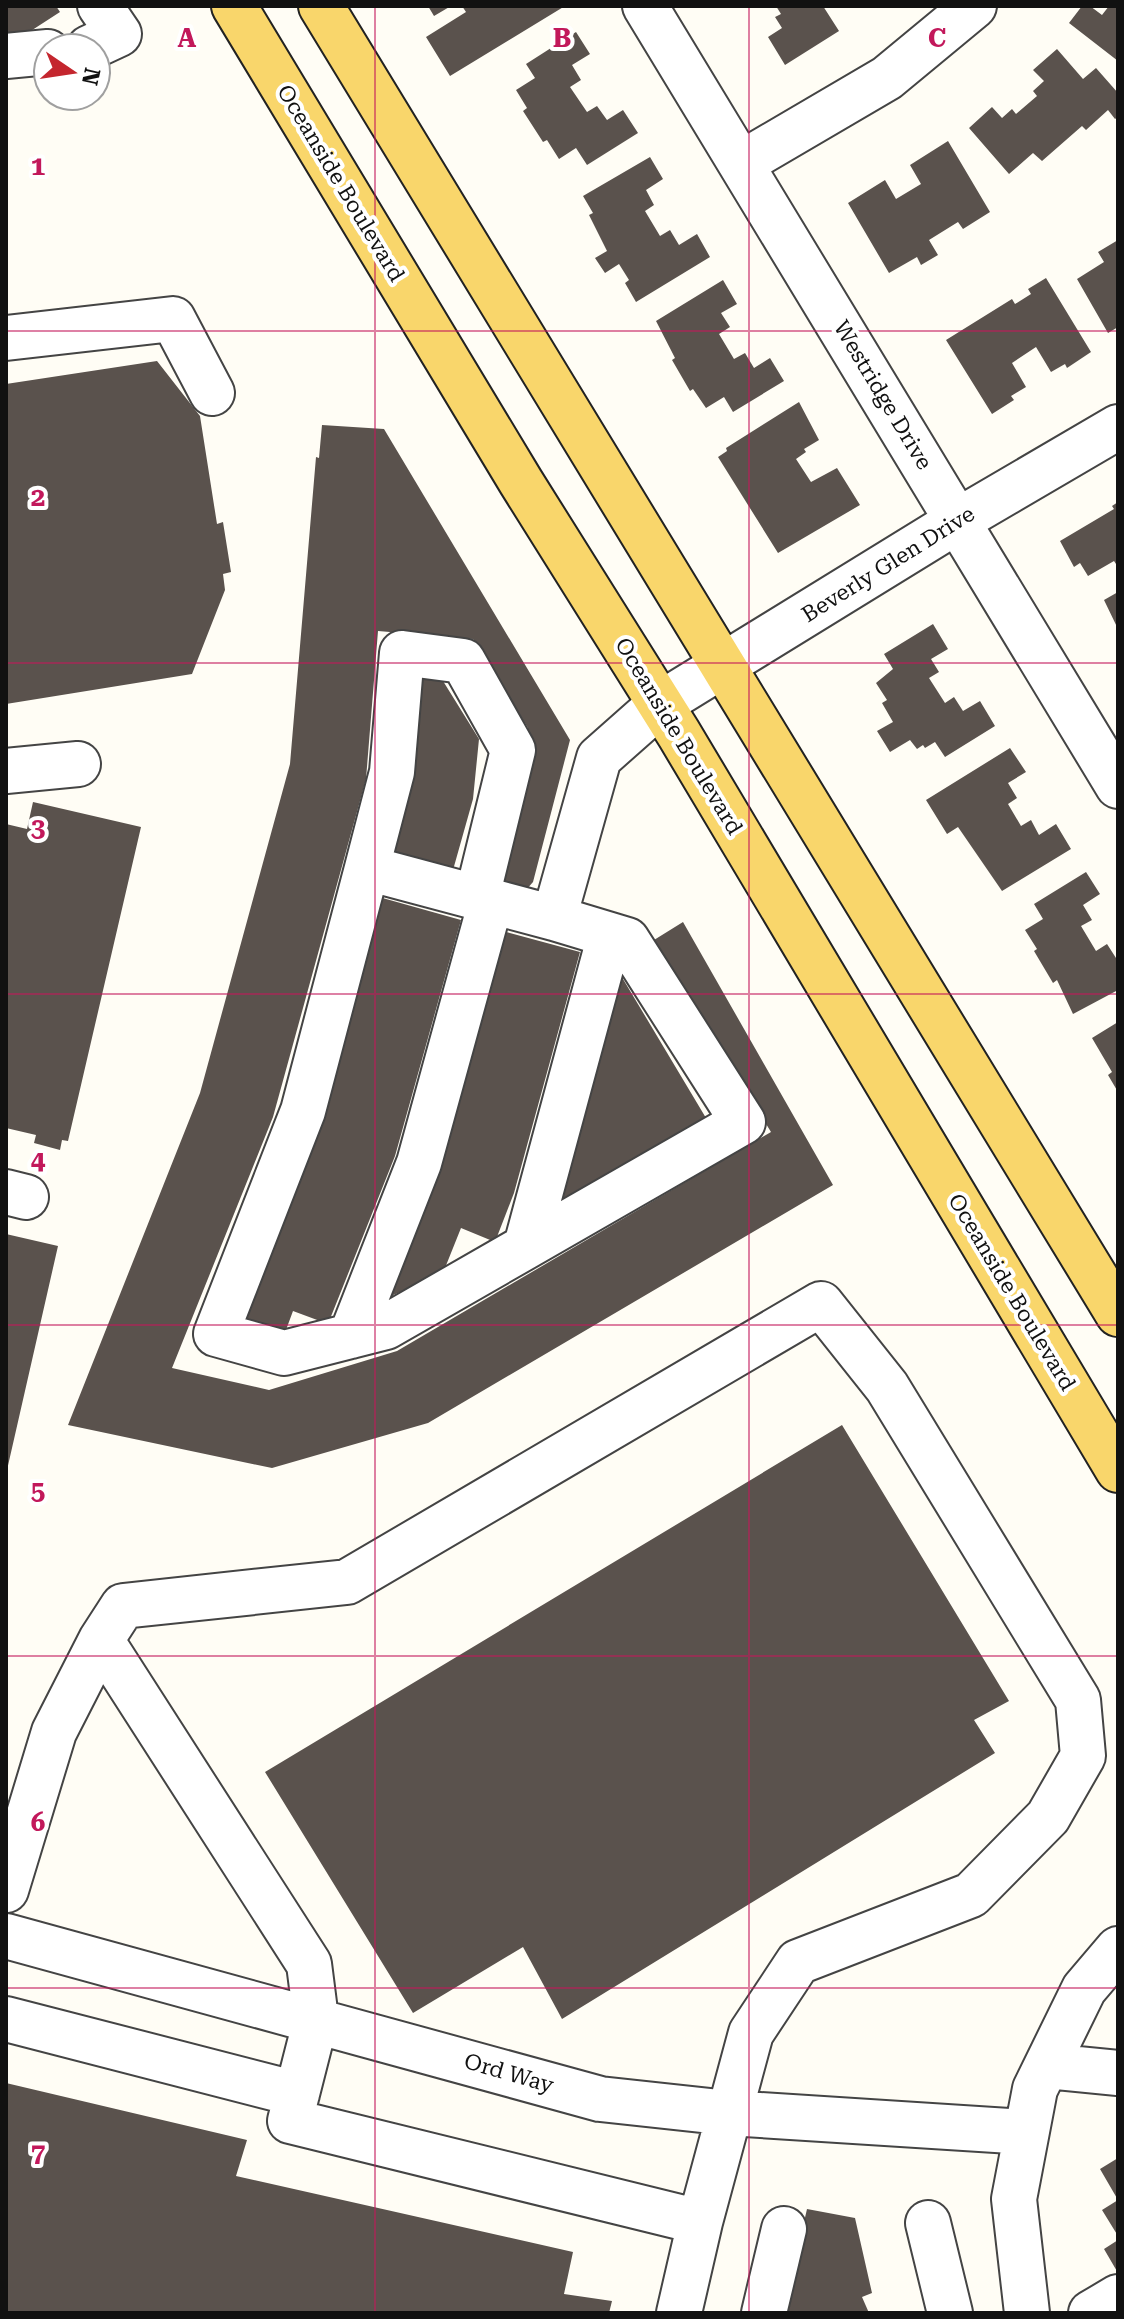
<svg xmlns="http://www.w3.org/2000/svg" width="1124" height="2319" font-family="'Roboto Serif',serif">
<rect width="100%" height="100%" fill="#fffdf5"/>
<path fill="#5a524d" d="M 6,6 L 56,6 L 60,12 L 6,47 Z
M 428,6 L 451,6 L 434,16 Z
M 462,6 L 565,6 L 450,76 L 426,37 L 466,12 Z
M 776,6 L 823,6 L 839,31 L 785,65 L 768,37 L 782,28 L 775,17 L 781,14 Z
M 1082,6 L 1090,6 L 1102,15 L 1109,6 L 1118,6 L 1118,61 L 1069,23 Z
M 576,32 L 590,54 L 572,65 L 581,80 L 570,87 L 587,112 L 597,106 L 607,120 L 623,110 L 638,133 L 587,165 L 576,148 L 559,159 L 547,140 L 543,142 L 523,111 L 527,108 L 516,90 L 535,78 L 526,64 Z
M 1057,49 L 1083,79 L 1096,68 L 1118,93 L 1118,117 L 1115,119 L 1108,110 L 1086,130 L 1082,126 L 1042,161 L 1033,153 L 1009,174 L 969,128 L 992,107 L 1002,118 L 1012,109 L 1016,114 L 1037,96 L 1033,91 L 1044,81 L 1033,70 Z
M 948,141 L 990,212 L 963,229 L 958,222 L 929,240 L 938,255 L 921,265 L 917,257 L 889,273 L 848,203 L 885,180 L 896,199 L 921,184 L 910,165 Z
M 650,157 L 663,179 L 646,190 L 654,205 L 645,211 L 660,236 L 670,230 L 679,245 L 697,234 L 710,257 L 636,302 L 625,283 L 629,280 L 619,264 L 605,273 L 595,258 L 607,251 L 589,215 L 593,213 L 583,196 Z
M 1118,240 L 1118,327 L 1108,333 L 1077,279 L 1104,262 L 1098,252 Z
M 1046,278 L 1091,352 L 1067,368 L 1065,364 L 1051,372 L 1036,347 L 1012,363 L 1026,387 L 1011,396 L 1014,400 L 992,414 L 946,340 L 1012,299 L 1015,304 L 1031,294 L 1028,289 Z
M 723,280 L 737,304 L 721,313 L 730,327 L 719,334 L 734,359 L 745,353 L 754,368 L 770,358 L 784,381 L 733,412 L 724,397 L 706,408 L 693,389 L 690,391 L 672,360 L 675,358 L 656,321 Z
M 157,361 L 200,416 L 217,524 L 223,522 L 231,572 L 223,574 L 225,590 L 192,674 L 6,704 L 6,384 Z
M 799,402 L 819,440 L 804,449 L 806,452 L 796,459 L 811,482 L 837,468 L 860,505 L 778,553 L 718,457 L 727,451 L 726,448 Z
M 322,425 L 384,429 L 570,740 L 533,882 L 526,890 L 499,883 L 520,807 L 528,728 L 473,639 L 378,631 L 366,779 L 273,1117 L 172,1368 L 269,1390 L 397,1351 L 771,1132 L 654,940 L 683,922 L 833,1185 L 428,1423 L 272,1468 L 68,1425 L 200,1093 L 290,764 L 316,457 L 319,458 Z
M 1118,502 L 1118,567 L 1114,561 L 1088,576 L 1080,563 L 1074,567 L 1060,541 L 1114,509 L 1112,506 Z
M 1118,592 L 1118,629 L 1104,600 Z
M 933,624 L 948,649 L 931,659 L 939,672 L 929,678 L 945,703 L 954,697 L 963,711 L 980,701 L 995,726 L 945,757 L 935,742 L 925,748 L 923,745 L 917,749 L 910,740 L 890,752 L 877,731 L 893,722 L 882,703 L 887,700 L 876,683 L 893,669 L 884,654 Z
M 419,679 L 443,681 L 479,739 L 473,799 L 453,870 L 392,853 Z
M 1010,748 L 1026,772 L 1008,783 L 1017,798 L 1008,804 L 1021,826 L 1031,820 L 1039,835 L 1056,824 L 1071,849 L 1002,891 L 958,827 L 947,834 L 926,800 Z
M 33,802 L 141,827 L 68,1141 L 62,1140 L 60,1150 L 34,1143 L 36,1135 L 6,1128 L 6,824 L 27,829 Z
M 1086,872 L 1100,894 L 1083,905 L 1092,920 L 1081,926 L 1096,951 L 1107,944 L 1116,958 L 1118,957 L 1118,990 L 1073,1014 L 1057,980 L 1053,983 L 1034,951 L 1037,949 L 1025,930 L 1043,919 L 1034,904 Z
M 379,897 L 461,920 L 395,1156 L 328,1324 L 293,1311 L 283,1338 L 239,1321 Z
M 499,930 L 580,952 L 514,1193 L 495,1242 L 461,1228 L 443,1273 L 382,1300 Z
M 620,974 L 706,1118 L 559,1205 Z
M 1118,1022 L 1118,1092 L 1108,1075 L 1112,1072 L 1092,1038 Z
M 6,1234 L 58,1246 L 7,1470 L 6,1470 Z
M 842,1425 L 1009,1701 L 974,1720 L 995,1753 L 562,2019 L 523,1947 L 413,2013 L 265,1772 Z
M 6,2083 L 247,2140 L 236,2176 L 573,2252 L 564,2294 L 612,2301 L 609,2313 L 6,2313 Z
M 1118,2158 L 1118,2200 L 1100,2169 Z
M 1118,2200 L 1118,2236 L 1102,2210 Z
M 807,2209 L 855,2218 L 872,2293 L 862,2297 L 869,2313 L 783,2313 Z
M 1118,2240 L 1118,2273 L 1104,2249 Z"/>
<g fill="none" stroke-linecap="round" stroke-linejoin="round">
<defs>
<path id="minor" d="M 645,6 L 1118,786
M 89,48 L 119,34 L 100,6
M 6,56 L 48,52
M 742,163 L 887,78 L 974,6
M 6,338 L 173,319 L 212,393
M 6,771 L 78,764
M 367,868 L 554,918 L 627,940 L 743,1122 L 386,1327 L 284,1353 L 216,1334 L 303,1111 Z
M 367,868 L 392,772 L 402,653 L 463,661 L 513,750 L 477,897
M 554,918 L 599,758 L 660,704 L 959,520 L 1118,427
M 6,1192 L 26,1197
M 526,1246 L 610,935
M 351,1336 L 419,1163 L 491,901
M 101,1640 L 309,1964 L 316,2019 L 290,2121 L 700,2222 L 679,2313
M 6,1890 L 54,1732 L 101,1640 L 123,1606 L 347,1582 L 821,1304 L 887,1387 L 1078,1700 L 1083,1756 L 1048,1817 L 971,1895 L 798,1962 L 751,2033 L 700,2222
M 6,1936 L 600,2099 L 729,2113 L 1025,2132
M 6,2019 L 297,2094
M 1047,2066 L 1118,2073
M 928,2223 L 950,2313
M 764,2313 L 784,2229
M 1027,2313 L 1014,2199 L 1035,2089 L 1084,1989 L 1118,1949
M 1091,2313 L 1118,2297"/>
<path id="major" d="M 234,6 L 521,482 L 679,734 L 1118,1470
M 321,6 L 1118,1314"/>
</defs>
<use href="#minor" stroke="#444" stroke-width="48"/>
<use href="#major" stroke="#222" stroke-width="48"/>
<use href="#minor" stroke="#fff" stroke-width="44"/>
<use href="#major" stroke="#f9d66b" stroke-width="44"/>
</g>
<path fill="none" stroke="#c2185b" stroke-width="2" stroke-opacity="0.55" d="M 375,6 L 375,2313M 749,6 L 749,2313M 6,331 L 1118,331M 6,663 L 1118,663M 6,994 L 1118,994M 6,1325 L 1118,1325M 6,1656 L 1118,1656M 6,1988 L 1118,1988"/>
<g text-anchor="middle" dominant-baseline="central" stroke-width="8" stroke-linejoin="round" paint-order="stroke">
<g font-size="22" fill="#111" stroke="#fff">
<text transform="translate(341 183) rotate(59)">Oceanside Boulevard</text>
<text transform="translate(883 395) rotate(59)">Westridge Drive</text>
<text transform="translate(888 564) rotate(-32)">Beverly Glen Drive</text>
<text transform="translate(679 736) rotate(59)">Oceanside Boulevard</text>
<text transform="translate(1012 1292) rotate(59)">Oceanside Boulevard</text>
<text transform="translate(509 2073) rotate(16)">Ord Way</text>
</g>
</g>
<g font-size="26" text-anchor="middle" font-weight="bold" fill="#c2185b" stroke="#fff" stroke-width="8" stroke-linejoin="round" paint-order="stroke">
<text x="187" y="47">A</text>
<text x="562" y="47">B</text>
<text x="937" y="47">C</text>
<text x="38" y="175">1</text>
<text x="38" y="506">2</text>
<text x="38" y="837">3</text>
<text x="38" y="1169">4</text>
<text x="38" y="1500">5</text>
<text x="38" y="1831">6</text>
<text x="38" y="2162">7</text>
</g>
<rect width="1124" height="2319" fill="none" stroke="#111111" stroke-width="16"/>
<g transform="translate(72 72) rotate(103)"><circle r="38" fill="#ffffff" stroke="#a0a0a0" stroke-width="2"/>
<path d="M0-6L14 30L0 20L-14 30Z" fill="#c4262e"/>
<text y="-12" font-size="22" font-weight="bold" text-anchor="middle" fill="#111111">N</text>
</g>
</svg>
